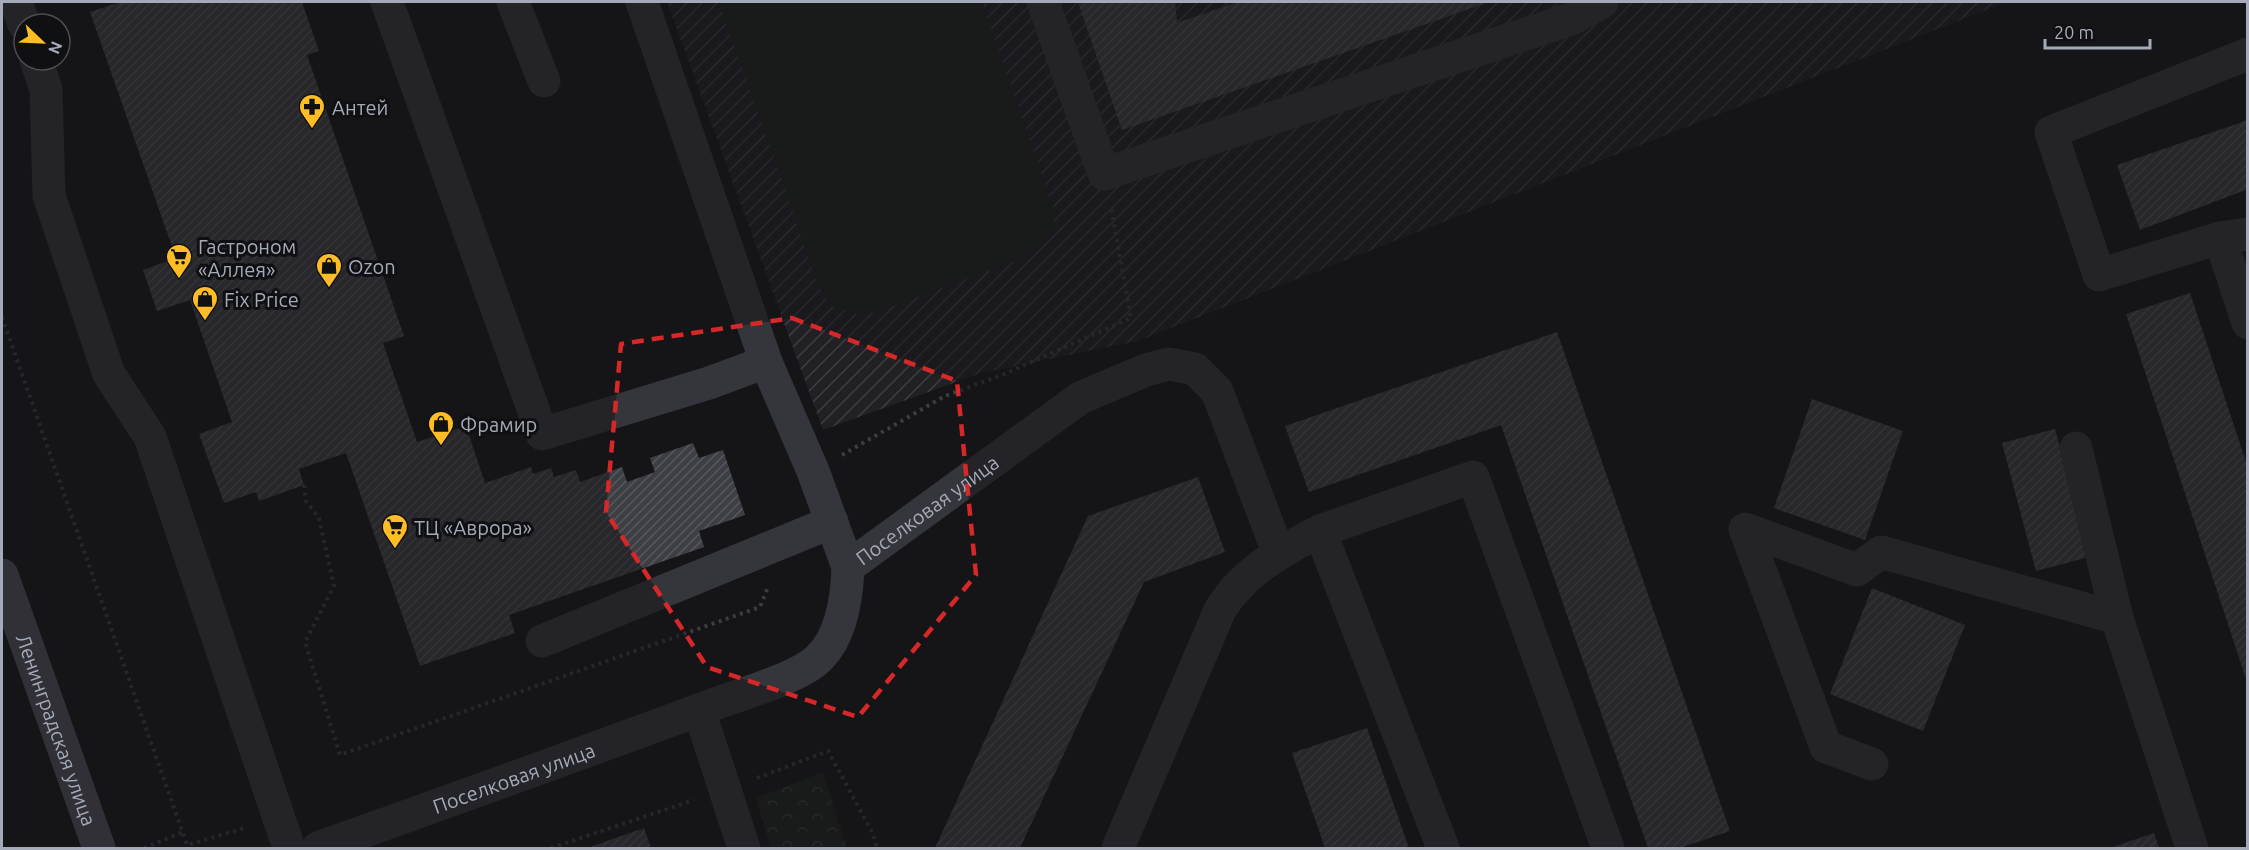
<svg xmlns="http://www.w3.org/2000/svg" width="2249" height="850" font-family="Ubuntu,sans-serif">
<defs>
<pattern id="industrial-furrows" width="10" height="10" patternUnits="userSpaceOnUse" patternTransform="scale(1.5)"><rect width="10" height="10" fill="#212024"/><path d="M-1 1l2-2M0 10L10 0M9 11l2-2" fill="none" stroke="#3e3e42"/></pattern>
<pattern id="forest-crowns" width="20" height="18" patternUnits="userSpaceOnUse" patternTransform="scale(1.5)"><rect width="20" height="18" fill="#1c251e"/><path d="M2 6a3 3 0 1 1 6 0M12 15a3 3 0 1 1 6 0" fill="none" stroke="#3a423d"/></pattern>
<pattern id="building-hatch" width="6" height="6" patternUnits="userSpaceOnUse" patternTransform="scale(1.5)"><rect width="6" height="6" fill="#3e3f44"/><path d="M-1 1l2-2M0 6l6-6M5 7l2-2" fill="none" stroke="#57585d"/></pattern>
</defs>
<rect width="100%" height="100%" fill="#151417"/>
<path fill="url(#industrial-furrows)" d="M 667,2 L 2007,2 L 1138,341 L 981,373 L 823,430 Z"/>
<path fill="url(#forest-crowns)" d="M 823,772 L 847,848 L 771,848 L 756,798 Z"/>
<path fill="#1c251e" d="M 719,2 L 982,2 L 1055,214 L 1048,241 L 1026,257 L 881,310 L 864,315 L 835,309 L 819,287 Z"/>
<path fill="url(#building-hatch)" d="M 120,2 L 302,2 L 319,51 L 307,55 L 404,336 L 383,343 L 417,442 L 466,426 L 485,483 L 531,467 L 533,474 L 551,468 L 554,477 L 576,470 L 580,482 L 622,467 L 627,482 L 655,472 L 650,458 L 693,443 L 699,458 L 723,450 L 745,515 L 699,531 L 704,547 L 509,615 L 515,633 L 420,666 L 346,453 L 299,469 L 304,485 L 259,501 L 256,492 L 224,503 L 199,434 L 232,422 L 190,300 L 157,311 L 143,270 L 176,258 L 90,12 Z
M 1078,2 L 1175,2 L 1177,23 L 1238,2 L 1489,2 L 1122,130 Z
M 2248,120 L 2248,189 L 2140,230 L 2117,165 Z
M 2190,293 L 2248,468 L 2247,682 L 2126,314 Z
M 1557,332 L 1730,831 L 1680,848 L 1648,848 L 1501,425 L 1309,492 L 1285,426 Z
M 1812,399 L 1903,431 L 1865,540 L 1774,508 Z
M 2055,429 L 2089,557 L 2036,571 L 2002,443 Z
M 1198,477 L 1225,552 L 1144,582 L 1020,848 L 935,848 L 1088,516 Z
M 1872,588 L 1965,625 L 1923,731 L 1830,694 Z
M 1367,728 L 1409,848 L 1325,848 L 1292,753 Z
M 644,828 L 651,848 L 587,848 Z
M 2154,833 L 2159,848 L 2110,848 Z"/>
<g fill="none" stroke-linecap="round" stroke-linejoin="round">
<path stroke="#3b3d43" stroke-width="4" stroke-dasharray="3 4.5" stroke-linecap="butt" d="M 2,317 L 187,845 L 245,828
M 842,455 L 945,396 L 1002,375 L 1131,318 L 1111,207
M 304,485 L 306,501 L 319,518 L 334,586 L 305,642 L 340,755 L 760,607 L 768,587
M 757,778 L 828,751 L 872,832 L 877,848
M 144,848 L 183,832
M 551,848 L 694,800"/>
<g stroke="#35363c" stroke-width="33">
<path d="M 16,2 L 24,24"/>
<path d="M 387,2 L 542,434 L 709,383 L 766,362 L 813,471 L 848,567"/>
<path d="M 513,2 L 544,81"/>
<path d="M 642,2 L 766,362"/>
<path d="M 1043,2 L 1104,174 L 1571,19 L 1602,2"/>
<path d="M 2248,54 L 2051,132 L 2099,275 L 2220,238 L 2248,323"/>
<path d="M 36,60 L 46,89 L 49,196 L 109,374 L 150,437 L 289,848"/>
<path d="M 2220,238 L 2248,234"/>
<path d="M 2076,448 L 2117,618"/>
<path d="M 542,641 L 832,522"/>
<path d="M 699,710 L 744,848"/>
<path d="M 1872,764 L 1826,747 L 1745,529 L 1857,570 L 1881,552 L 2117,618 L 2192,848"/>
<path id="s1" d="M 318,848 C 449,801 581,754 712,705 C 739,695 802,677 820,657 C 842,635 847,597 848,567 L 1080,398 L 1146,370 L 1169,364 L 1195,369 L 1217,391 L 1278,552"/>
<path d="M 1118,848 L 1220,610 C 1243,572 1281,551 1320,531"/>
<path d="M 1443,848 L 1320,531 L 1473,477 L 1608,848"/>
</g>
<path stroke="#51535b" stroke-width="33" id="s2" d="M 2,575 L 99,848"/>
</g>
<path d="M0 0H2249V850H0ZM 792,318 L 957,381 L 976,575 L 858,717 L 707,667 L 606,512 L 621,344 Z" fill="#151417" fill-opacity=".55" fill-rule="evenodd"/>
<path fill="none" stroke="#d62828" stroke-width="4.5" stroke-dasharray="12 8" stroke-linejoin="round" d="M 792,318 L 957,381 L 976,575 L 858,717 L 707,667 L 606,512 L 621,344 Z"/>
<defs>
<symbol id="pharmacy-pin" viewBox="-11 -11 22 30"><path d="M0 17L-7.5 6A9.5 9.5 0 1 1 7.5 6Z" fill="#febc25" stroke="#101012"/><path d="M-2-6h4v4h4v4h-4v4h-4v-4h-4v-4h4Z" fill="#111"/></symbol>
<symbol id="supermarket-pin" viewBox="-11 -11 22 30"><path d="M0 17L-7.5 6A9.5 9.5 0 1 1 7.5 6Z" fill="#febc25" stroke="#101012"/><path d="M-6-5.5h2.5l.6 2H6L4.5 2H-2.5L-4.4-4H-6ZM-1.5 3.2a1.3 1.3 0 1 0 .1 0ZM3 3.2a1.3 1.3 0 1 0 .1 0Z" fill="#111"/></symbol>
<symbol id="shop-pin" viewBox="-11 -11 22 30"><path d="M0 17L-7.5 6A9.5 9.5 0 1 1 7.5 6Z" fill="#febc25" stroke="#101012"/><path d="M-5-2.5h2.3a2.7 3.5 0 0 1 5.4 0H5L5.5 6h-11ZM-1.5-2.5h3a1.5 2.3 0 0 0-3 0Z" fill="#111"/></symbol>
</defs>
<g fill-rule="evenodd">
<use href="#pharmacy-pin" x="297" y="92" width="30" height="40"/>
<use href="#supermarket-pin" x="164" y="242" width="30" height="40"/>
<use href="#shop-pin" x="314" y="251" width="30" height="40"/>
<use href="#shop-pin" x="190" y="284" width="30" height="40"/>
<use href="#shop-pin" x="426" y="409" width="30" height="40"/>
<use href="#supermarket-pin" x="380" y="512" width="30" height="40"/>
</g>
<g text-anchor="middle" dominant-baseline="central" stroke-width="6" stroke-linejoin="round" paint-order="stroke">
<g font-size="20" fill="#a5aab8" stroke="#101012" text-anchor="start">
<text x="332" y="107">Антей</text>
<text x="198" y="246">Гастроном<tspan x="198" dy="23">«Аллея»</tspan></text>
<text x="348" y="266">Ozon</text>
<text x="224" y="299">Fix Price</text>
<text x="460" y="424">Фрамир</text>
<text x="414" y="527">ТЦ «Аврора»</text>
</g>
<g font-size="20" fill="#a5aab8" stroke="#101012">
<text stroke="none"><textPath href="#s1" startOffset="732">Поселковая улица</textPath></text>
<text stroke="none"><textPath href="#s2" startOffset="164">Ленинградская улица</textPath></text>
<text stroke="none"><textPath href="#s1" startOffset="208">Поселковая улица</textPath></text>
</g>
</g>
<rect width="2249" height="850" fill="none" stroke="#a5aab8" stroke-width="6"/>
<g transform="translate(42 42) rotate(113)"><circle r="28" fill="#101012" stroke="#4c4e54" stroke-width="1.5"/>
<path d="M0-4.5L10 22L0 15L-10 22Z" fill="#febc25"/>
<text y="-9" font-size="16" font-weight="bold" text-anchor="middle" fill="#a5aab8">N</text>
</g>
<path d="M2045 39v9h105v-9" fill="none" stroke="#a5aab8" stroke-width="3"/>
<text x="2054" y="39" font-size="18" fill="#a5aab8" stroke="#101012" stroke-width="4.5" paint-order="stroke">20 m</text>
</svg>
